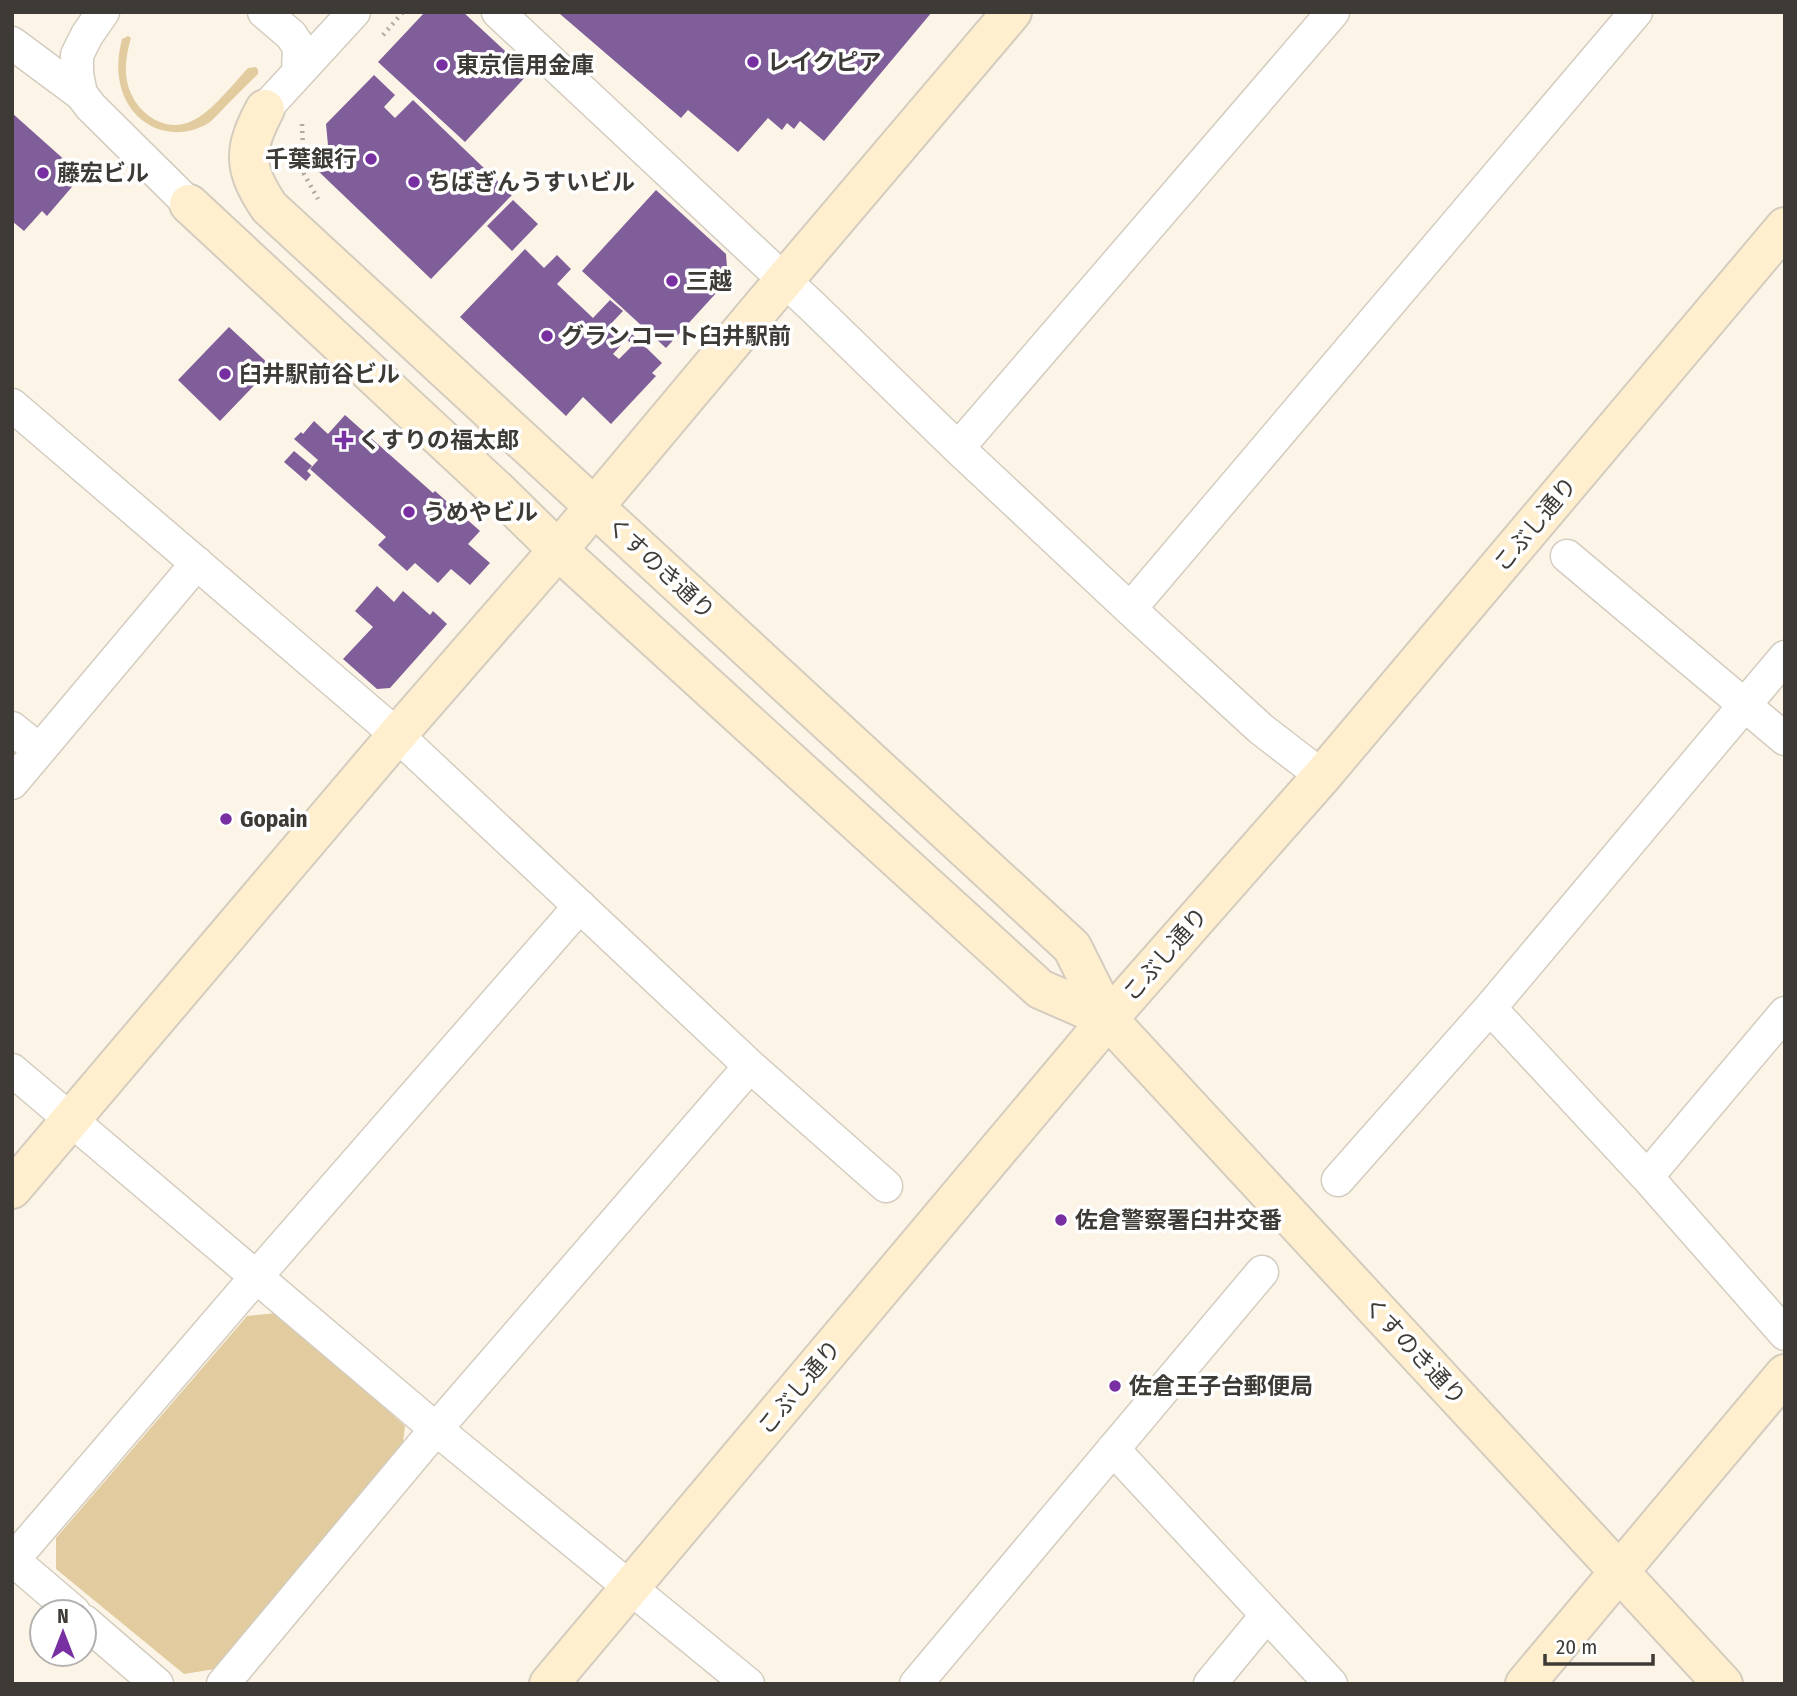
<svg xmlns="http://www.w3.org/2000/svg" width="1797" height="1696" font-family="'Fira Sans Condensed','Noto Sans JP',sans-serif">
<rect width="100%" height="100%" fill="#fcf5e7"/>
<path fill="#e1cb9f" d="M 128,36 L 131,38 C 127,52 124,67 127,81 C 132,108 159,132 187,123 C 208,117 233,84 248,68 L 256,67 L 258,70 L 258,74 C 246,86 234,97 223,109 C 218,114 213,120 207,124 C 167,146 124,121 119,77 C 117,65 119,51 122,39 Z
M 276,1313 L 405,1426 L 403,1442 L 215,1669 L 184,1674 L 56,1569 L 56,1538 L 247,1316 Z"/>
<path fill="#805e99" d="M 425,12 L 463,12 L 529,73 L 465,142 L 378,62 Z
M 562,12 L 932,12 L 824,141 L 800,121 L 794,129 L 787,123 L 782,130 L 768,118 L 738,152 L 688,110 L 681,118 L 560,14 Z
M 374,75 L 395,95 L 384,107 L 395,118 L 413,100 L 512,195 L 431,279 L 316,169 L 329,156 L 326,124 Z
M 12,113 L 77,171 L 72,176 L 77,181 L 47,216 L 42,211 L 24,231 L 12,221 Z
M 656,190 L 726,254 L 728,280 L 666,348 L 582,271 Z
M 513,200 L 538,224 L 512,251 L 487,226 Z
M 525,249 L 544,268 L 557,255 L 571,269 L 557,284 L 593,318 L 610,300 L 623,311 L 606,329 L 622,344 L 613,354 L 619,359 L 633,345 L 626,339 L 631,333 L 662,363 L 652,373 L 656,376 L 611,424 L 583,397 L 566,416 L 460,317 Z
M 229,327 L 272,367 L 220,421 L 178,380 Z
M 345,415 L 433,493 L 435,491 L 480,531 L 468,544 L 490,563 L 470,585 L 451,569 L 438,583 L 415,563 L 407,571 L 378,545 L 386,537 L 310,469 L 318,460 L 294,439 L 301,432 L 303,434 L 314,421 L 328,434 Z
M 294,451 L 312,466 L 307,471 L 311,475 L 306,481 L 284,462 Z
M 377,586 L 394,602 L 403,591 L 430,615 L 433,611 L 447,624 L 390,688 L 377,689 L 343,659 L 373,627 L 355,611 Z"/>
<g fill="none" stroke-linecap="round" stroke-linejoin="round">
<defs>
<path id="street" d="M 103,12 L 87,35 L 77,55 L 77,74 L 81,94 L 91,107 L 189,204
M 264,12 L 291,35 L 299,47 L 298,73
M 498,12 L 813,307 L 958,448 L 1130,609 L 1261,729 L 1322,776
M 12,43 L 82,95
M 265,109 L 354,12
M 12,405 L 397,735 L 750,1066 L 886,1186
M 958,448 L 1333,12
M 1567,556 L 1785,739
M 1130,609 L 1636,12
M 12,728 L 39,750
M 12,783 L 197,563
M 1490,1008 L 1647,1177 L 1785,1334
M 12,1070 L 436,1429 L 748,1684
M 1647,1177 L 1785,1013
M 1338,1180 L 1490,1008 L 1785,657
M 1113,1449 L 1331,1684
M 74,1612 L 13,1560 L 256,1277 L 580,906
M 84,1621 L 157,1684
M 223,1684 L 436,1429 L 750,1066
M 916,1684 L 1262,1272
M 1210,1684 L 1267,1615"/>
<path id="secondary" d="M 265,109 C 243,150 243,168 269,207 L 1072,947 L 1108,1019 L 1723,1684
M 189,204 L 500,493 L 558,550 L 1040,989 L 1108,1019
M 12,1189 L 397,735 L 558,550 L 764,304 L 1012,12
M 549,1684 L 1108,1019 L 1322,776 L 1785,227
M 1525,1684 L 1785,1374"/>
</defs>
<use href="#street" stroke="#d3ccbf" stroke-width="35"/>
<use href="#secondary" stroke="#d3ccbf" stroke-width="42"/>
<path stroke="#b0aaa0" stroke-width="4.5" stroke-dasharray="2 5" stroke-linecap="butt" d="M 383,35 L 403,12
M 302,124 L 304,174 L 318,199"/>
<use href="#street" stroke="#fff" stroke-width="32"/>
<use href="#secondary" stroke="#ffefcf" stroke-width="38"/>
</g>
<g fill="#782fa2" stroke="#fff" stroke-width="2.5">
<circle cx="753" cy="62" r="7"/>
<circle cx="442" cy="65" r="7"/>
<circle cx="371" cy="159" r="7"/>
<circle cx="43" cy="173" r="7"/>
<circle cx="414" cy="182" r="7"/>
<circle cx="672" cy="281" r="7"/>
<circle cx="547" cy="336" r="7"/>
<circle cx="225" cy="374" r="7"/>
<path d="M340.5 429.5h7v7h7v7h-7v7h-7v-7h-7v-7h7z"/>
<circle cx="409" cy="512" r="7"/>
<circle cx="226" cy="819" r="7"/>
<circle cx="1061" cy="1220" r="7"/>
<circle cx="1115" cy="1386" r="7"/>
</g>
<g text-anchor="middle" dominant-baseline="central" stroke-width="7" stroke-linejoin="round" paint-order="stroke">
<g font-size="23" font-weight="bold" fill="#3e3b36" stroke="#fff" text-anchor="start">
<text x="767" y="62">レイクピア</text>
<text x="456" y="65">東京信用金庫</text>
<text x="357" y="159" text-anchor="end">千葉銀行</text>
<text x="57" y="173">藤宏ビル</text>
<text x="428" y="182">ちばぎんうすいビル</text>
<text x="686" y="281">三越</text>
<text x="561" y="336">グランコート臼井駅前</text>
<text x="239" y="374">臼井駅前谷ビル</text>
<text x="358" y="440">くすりの福太郎</text>
<text x="423" y="512">うめやビル</text>
<text x="240" y="819">Gopain</text>
<text x="1075" y="1220">佐倉警察署臼井交番</text>
<text x="1129" y="1386">佐倉王子台郵便局</text>
</g>
<g font-size="23" fill="#3e3b36" stroke="#fff">
<text transform="translate(1535 524) rotate(-50)">こぶし通り</text>
<text transform="translate(661 568) rotate(43)">くすのき通り</text>
<text transform="translate(1165 954) rotate(-49)">こぶし通り</text>
<text transform="translate(1415 1351) rotate(47)">くすのき通り</text>
<text transform="translate(799 1387) rotate(-50)">こぶし通り</text>
</g>
</g>
<rect width="1797" height="1696" fill="none" stroke="#3e3b36" stroke-width="28"/>
<g transform="translate(63 1633)"><circle r="33" fill="#ffffff" stroke="#b2b1af" stroke-width="2"/>
<path d="M0-5L12 26L0 18L-12 26Z" fill="#782fa2"/>
<text y="-10" font-size="19" font-weight="bold" text-anchor="middle" fill="#3e3b36">N</text>
</g>
<path d="M1545 1654v10h108v-10" fill="none" stroke="#3e3b36" stroke-width="3.5"/>
<text x="1556" y="1654" font-size="21" fill="#3e3b36" stroke="#ffffff" stroke-width="5" paint-order="stroke">20 m</text>
</svg>
